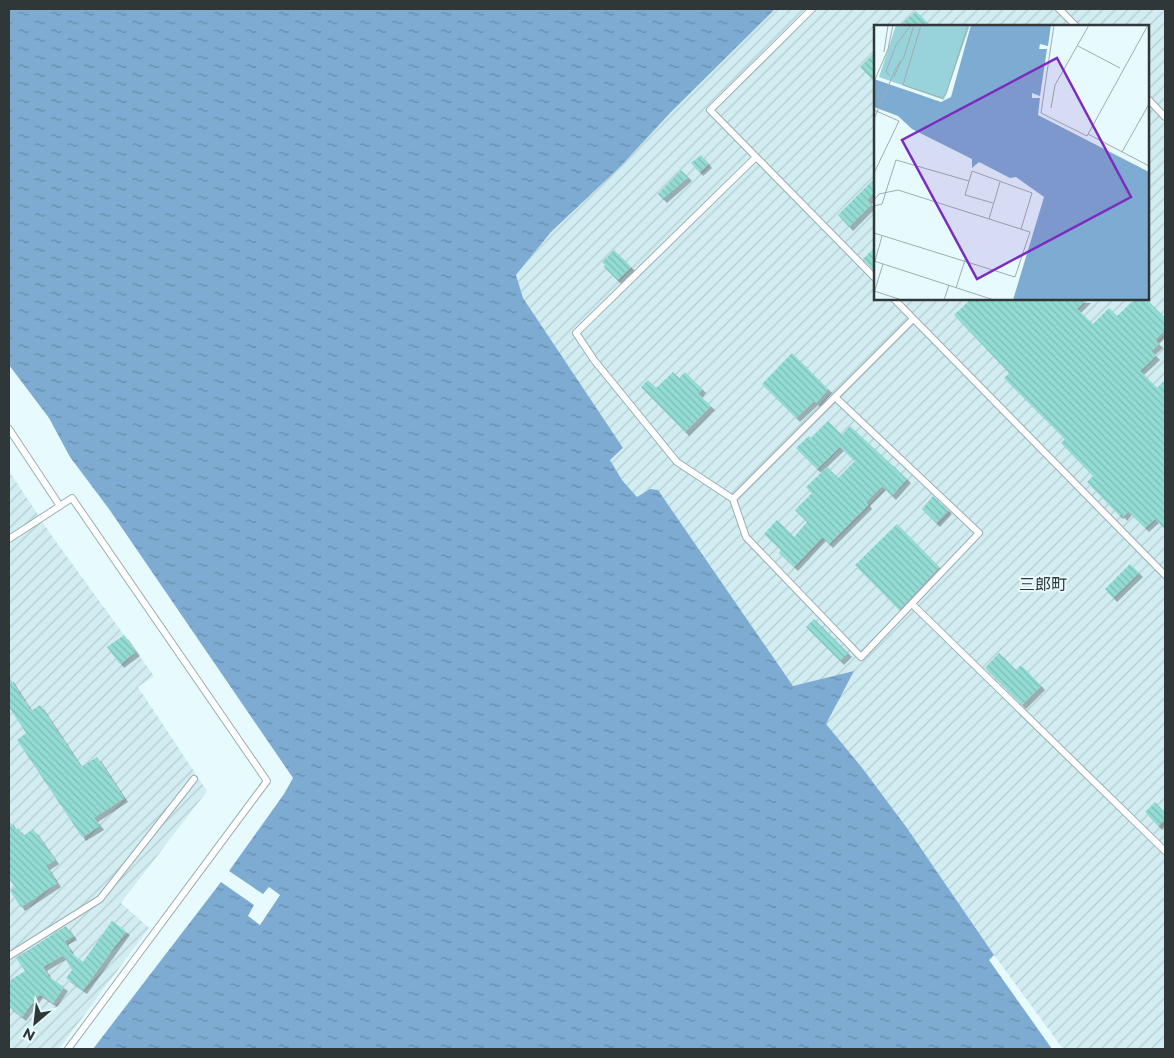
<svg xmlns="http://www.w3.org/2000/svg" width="1174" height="1058" font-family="Montserrat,'Noto Sans JP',sans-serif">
<defs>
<pattern id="industrial-furrows" width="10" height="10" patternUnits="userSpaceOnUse" patternTransform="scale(1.25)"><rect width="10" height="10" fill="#d1edf1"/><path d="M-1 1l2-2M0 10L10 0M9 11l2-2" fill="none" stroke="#b4cccf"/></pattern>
<pattern id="water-ripples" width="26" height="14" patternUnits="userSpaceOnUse" patternTransform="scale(1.25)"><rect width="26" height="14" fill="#7dabd1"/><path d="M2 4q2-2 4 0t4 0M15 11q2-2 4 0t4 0" fill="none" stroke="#678cab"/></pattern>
<pattern id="building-back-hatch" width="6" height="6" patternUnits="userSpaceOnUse" patternTransform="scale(1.25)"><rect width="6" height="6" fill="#92dcd4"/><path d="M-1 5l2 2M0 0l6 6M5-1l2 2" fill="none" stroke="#7ebdb7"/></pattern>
<filter id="shadow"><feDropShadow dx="4" dy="4" stdDeviation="0" flood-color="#0004"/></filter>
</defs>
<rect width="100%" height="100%" fill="#e7fbfe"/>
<path fill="url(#industrial-furrows)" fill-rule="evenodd" d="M 775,9 L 1165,9 L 1165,1049 L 1063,1049 L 994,955 L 907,828 L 863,769 L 793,686 L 658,490 L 650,489 L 637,497 L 622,480 L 610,460 L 623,449 L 523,298 L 516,275 L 551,232 L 621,166 L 671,112 ZM 875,26 L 1148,26 L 1148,299 L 875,299 Z
M 9,471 L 54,539 L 154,676 L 138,687 L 207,791 L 121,903 L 149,928 L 59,1049 L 9,1049 Z"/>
<path fill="url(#water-ripples)" d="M 9,9 L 775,9 L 671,112 L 621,166 L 551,232 L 516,275 L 523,298 L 623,448 L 610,460 L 622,480 L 637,497 L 650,489 L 658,490 L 793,686 L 854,671 L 826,724 L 863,769 L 907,828 L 994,955 L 989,960 L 1052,1049 L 93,1049 L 221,882 L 254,905 L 248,916 L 260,925 L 280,895 L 269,887 L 263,894 L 229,871 L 284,794 L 293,778 L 109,509 L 70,457 L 49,418 L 9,365 Z"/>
<path fill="url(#building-back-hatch)" filter="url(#shadow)" d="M 916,11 L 930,26 L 899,26 Z
M 875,52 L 875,82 L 860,67 Z
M 701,155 L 708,164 L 699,172 L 691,163 Z
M 681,170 L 688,177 L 663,199 L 658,194 Z
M 875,178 L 875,191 L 867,200 L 871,205 L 849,227 L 838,215 Z
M 875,247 L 875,271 L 863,259 Z
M 614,250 L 631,267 L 617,280 L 604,267 L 605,265 L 602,262 Z
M 971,299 L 1087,299 L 1077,309 L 1093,324 L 1109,308 L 1117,316 L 1135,299 L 1146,299 L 1165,318 L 1165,330 L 1155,340 L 1159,344 L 1151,351 L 1156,356 L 1140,371 L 1157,388 L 1165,380 L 1165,529 L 1155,519 L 1145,528 L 1128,511 L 1123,517 L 1121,514 L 1119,515 L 1087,482 L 1093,476 L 1061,443 L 1065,439 L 1004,378 L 1009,373 L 954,315 Z
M 792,353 L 828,389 L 816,403 L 814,401 L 796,418 L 762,384 Z
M 673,372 L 679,378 L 685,372 L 702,389 L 698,394 L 711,406 L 685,432 L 641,387 L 648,380 L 656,388 Z
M 828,421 L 842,435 L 850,426 L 907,479 L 892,496 L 882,486 L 866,502 L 868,505 L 829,544 L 822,537 L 794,567 L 779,553 L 781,550 L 764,534 L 777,520 L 794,537 L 807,522 L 795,510 L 812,493 L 806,487 L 827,467 L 838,478 L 855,461 L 840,447 L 817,469 L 796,448 L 809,436 L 811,438 Z
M 933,496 L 948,510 L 936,523 L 922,509 Z
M 897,524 L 939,567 L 899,610 L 855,565 Z
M 1130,564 L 1139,573 L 1113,598 L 1105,589 Z
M 814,619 L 848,653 L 840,661 L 806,627 Z
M 124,635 L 136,652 L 120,664 L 107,647 Z
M 999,653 L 1016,670 L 1021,665 L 1041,686 L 1022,705 L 985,668 Z
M 9,677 L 31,711 L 40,705 L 81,767 L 97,757 L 124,798 L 94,818 L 100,826 L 82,837 L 17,740 L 26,733 L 9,707 Z
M 1155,802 L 1165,813 L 1165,819 L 1158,826 L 1145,812 Z
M 9,820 L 15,830 L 18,828 L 23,836 L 33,829 L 55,860 L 46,866 L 57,883 L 21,907 L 10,891 L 15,887 L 9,879 Z
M 112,921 L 126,931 L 83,990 L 66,978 L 72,970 L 63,955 L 43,967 L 49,977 L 64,987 L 53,1003 L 39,994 L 22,1017 L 9,1007 L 9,981 L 25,971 L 16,958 L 66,926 L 73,936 L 64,941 L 70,950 L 69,951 L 83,962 Z"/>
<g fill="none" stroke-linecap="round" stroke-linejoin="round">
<defs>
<path id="lane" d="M 812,9 L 710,110 L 875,278
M 1059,9 L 1076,26
M 1148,99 L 1165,117
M 756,157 L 576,333 L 594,360 L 677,462 L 733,499 L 746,537 L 861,657 L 979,533 L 835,397
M 894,299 L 1165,575
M 9,429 L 60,506
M 733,499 L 913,319
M 9,539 L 72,498 L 267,781 L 68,1049
M 913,605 L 1165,851
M 9,956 L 100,899 L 194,779"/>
</defs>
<use href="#lane" stroke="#9baeb1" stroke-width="8"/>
<use href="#lane" stroke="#fff" stroke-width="6"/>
</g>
<g text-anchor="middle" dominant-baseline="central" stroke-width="4" stroke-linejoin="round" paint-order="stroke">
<g font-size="16" fill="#2f3738" stroke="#e7fbfe">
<text x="1043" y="584">三郎町</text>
</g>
</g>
<g transform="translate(874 25)">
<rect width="275" height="275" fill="#e7fbfe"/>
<path d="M 22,0 L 96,0 L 70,75 L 5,52 Z" fill="#98d2da"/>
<path d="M 97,0 L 177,0 L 174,21 L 166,19 L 165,24 L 173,24 L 166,71 L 158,68 L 158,73 L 166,73 L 164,90 L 275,147 L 275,275 L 139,275 L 170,172 L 142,152 L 136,153 L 105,137 L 98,143 L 98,134 L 38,104 L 24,91 L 0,82 L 0,54 L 67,77 L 77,72 Z" fill="#7dabd1"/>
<path fill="none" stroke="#9dadaf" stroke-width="1" d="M 47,0 L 29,60 L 68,73 L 72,69 L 94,0M 180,0 L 167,88 L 213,111 L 274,0M 204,21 L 246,43M 10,27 L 14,0M 16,51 L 12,46 L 22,20 L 37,0M 20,52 L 27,36M 0,57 L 14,24 L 19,0M 177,83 L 181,60 L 215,0M 0,85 L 25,96 L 0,148M 0,94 L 22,43 L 30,32 L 40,0M 214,109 L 275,141M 248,127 L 275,79M 0,175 L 5,169 L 24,165 L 156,207 L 141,252 L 0,208M 119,178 L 91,170 L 98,146 L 158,168 L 147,204M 0,181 L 8,179 L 22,135 L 95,156M 115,194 L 126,157M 0,236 L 120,275M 1,236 L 8,211M 82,263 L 92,232M 0,266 L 28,275M 0,268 L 9,239M 70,275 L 75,260"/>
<path fill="#7b2cbf" fill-opacity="0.15" stroke="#7b2cbf" stroke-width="2.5" d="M 183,33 L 257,172 L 103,254 L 28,115 Z"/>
<rect width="275" height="275" fill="none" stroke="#2f3738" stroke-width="2.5"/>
</g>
<rect width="1174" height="1058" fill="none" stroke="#2f3738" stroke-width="20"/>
<g transform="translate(35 1023) rotate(208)" stroke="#e7fbfe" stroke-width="4" paint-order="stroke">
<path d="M0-4L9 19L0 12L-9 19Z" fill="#2f3738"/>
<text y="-8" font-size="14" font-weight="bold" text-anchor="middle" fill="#2f3738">N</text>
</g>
</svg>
